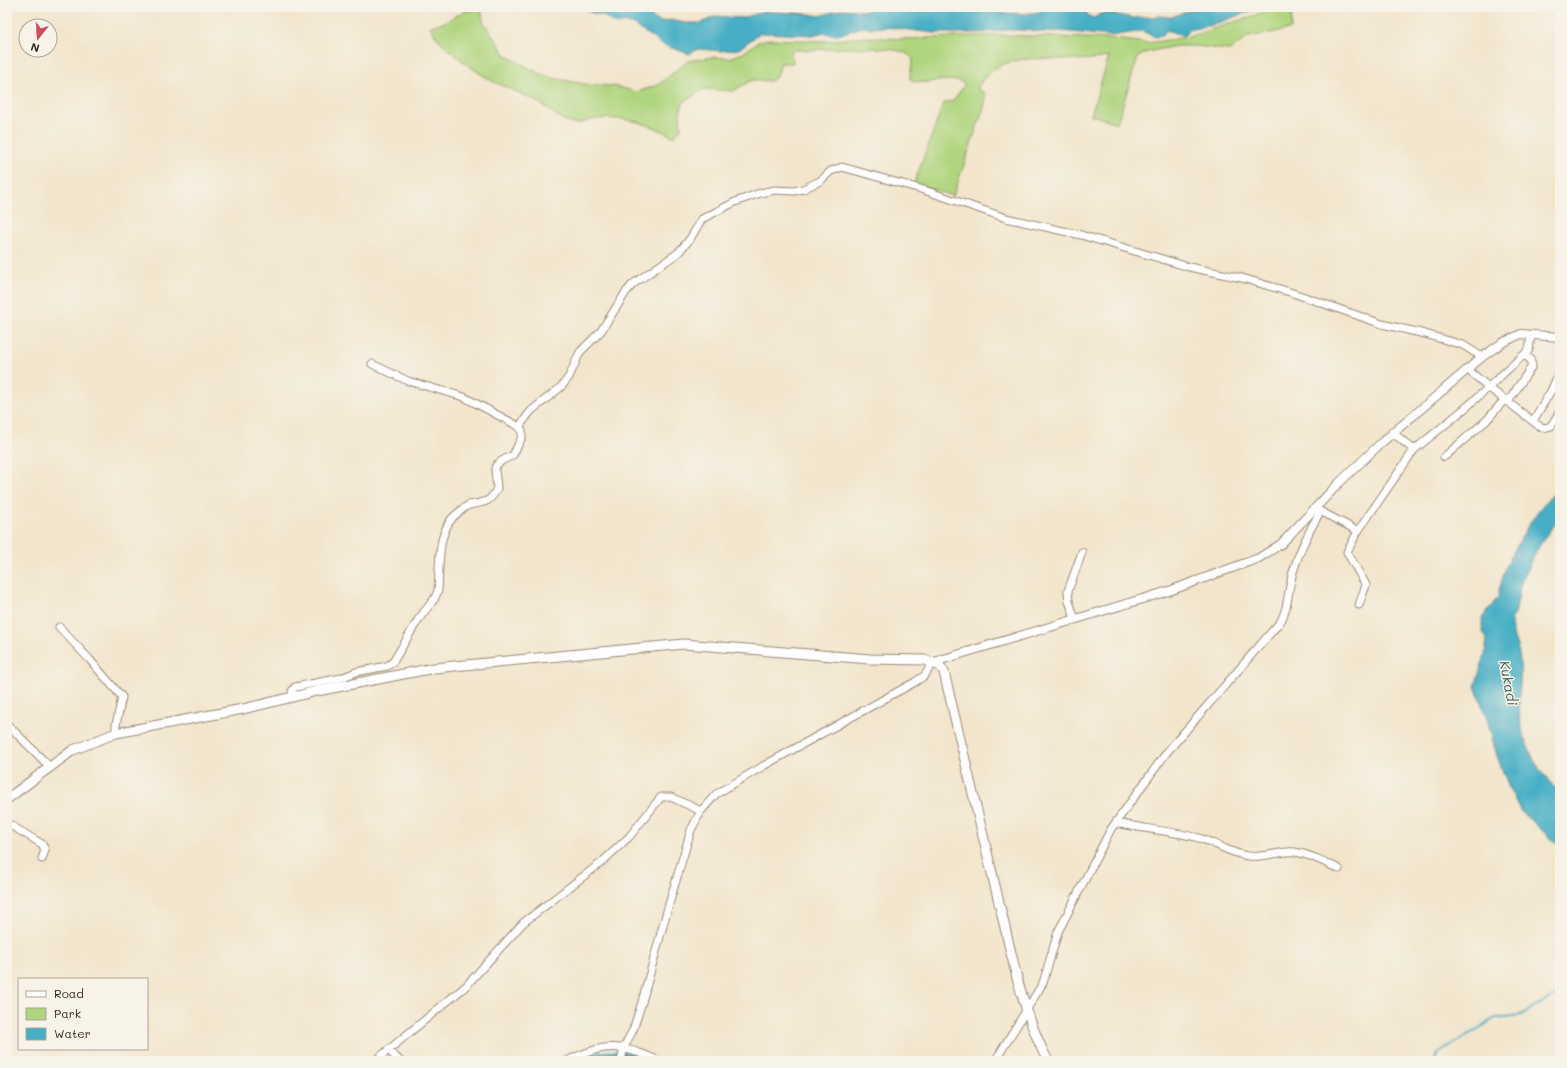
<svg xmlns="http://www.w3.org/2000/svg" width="1567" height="1068" font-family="Mali,sans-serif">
<rect width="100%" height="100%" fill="#f7f3e8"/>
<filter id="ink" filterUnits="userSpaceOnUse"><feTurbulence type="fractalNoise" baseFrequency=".025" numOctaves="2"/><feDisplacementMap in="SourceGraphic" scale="8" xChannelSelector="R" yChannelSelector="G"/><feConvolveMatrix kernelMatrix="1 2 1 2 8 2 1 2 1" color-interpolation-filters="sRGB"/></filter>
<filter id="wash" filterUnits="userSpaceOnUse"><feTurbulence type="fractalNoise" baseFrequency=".012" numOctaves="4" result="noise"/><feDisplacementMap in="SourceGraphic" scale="16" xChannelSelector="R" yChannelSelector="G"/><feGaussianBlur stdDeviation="0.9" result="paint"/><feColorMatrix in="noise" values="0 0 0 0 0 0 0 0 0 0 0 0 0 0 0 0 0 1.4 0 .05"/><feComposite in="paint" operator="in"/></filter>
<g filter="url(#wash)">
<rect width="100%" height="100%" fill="#f2e5cc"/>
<path fill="#b0d57f" stroke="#76804e" d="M 1276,7 L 1300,7 L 1292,13 L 1291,29 L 1248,37 L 1235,47 L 1229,50 L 1196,46 L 1176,46 L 1147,52 L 1138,57 L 1117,123 L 1091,115 L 1109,56 C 1065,69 1003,39 977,89 L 985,93 L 985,104 L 953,196 L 914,183 L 944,103 L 953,101 L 965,84 C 947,74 924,88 910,79 L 910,76 L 913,59 C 900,39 816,52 793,50 L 790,54 L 793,59 L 793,63 L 781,63 L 777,76 L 771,81 L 752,80 L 733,91 L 704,89 L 684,102 L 682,105 L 680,113 L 681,128 L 674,137 C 645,122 628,117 596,119 C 589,120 582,124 575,124 C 562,123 551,110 541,104 C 526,95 509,89 494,82 C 476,72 438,46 430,26 L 445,22 L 463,12 L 481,8 L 483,21 L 505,54 L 514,60 L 539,73 L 553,78 L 583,84 L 614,86 L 637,92 L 658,85 L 688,61 L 713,57 L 729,58 L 743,53 L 758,42 L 767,39 L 826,41 L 860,37 L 904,39 L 1001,35 L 1113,39 L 1147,43 L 1188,37 L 1253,16 Z"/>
<path fill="#46afc5" stroke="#406c72" d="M 584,7 L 663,7 L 651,12 L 652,18 L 662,22 L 670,20 L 685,23 L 701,23 L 716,16 L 742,18 L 766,11 L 809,14 L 820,16 L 842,9 L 867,11 L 872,7 L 951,7 L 986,12 L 1026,14 L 1039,12 L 1044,7 L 1070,7 L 1087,10 L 1087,15 L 1094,18 L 1100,14 L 1110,13 L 1133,18 L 1160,16 L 1171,17 L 1199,7 L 1262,7 L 1212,25 L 1189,30 L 1184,36 L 1166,30 L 1163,36 L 1155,37 L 1142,31 L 1111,36 L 1060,31 L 1042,32 L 1024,30 L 1005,30 L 978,33 L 933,33 L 887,27 L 870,28 L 862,27 L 838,35 L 820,33 L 813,35 L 760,33 L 739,49 L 721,51 L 698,49 L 689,54 L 663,45 L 634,25 L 624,22 L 617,25 L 602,15 L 589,12 Z
M 1560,487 L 1560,520 C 1544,533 1528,565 1521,584 C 1517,595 1519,611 1511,620 C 1511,634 1519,646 1520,661 C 1522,680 1517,701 1520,720 C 1524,744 1539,776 1560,791 L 1560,844 L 1555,842 L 1521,812 L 1509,788 L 1497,756 L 1487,719 L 1475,686 L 1485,655 L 1487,639 L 1483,632 L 1482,618 L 1499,596 L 1498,594 L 1506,566 L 1526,529 L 1540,508 Z"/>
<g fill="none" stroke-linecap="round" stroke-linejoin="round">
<path stroke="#46afc5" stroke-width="2" d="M 1434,1061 L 1438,1053 L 1496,1018 L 1521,1015 L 1560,993"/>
<path stroke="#46afc5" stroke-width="7" d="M 579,1061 C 603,1052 623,1051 648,1061"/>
</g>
</g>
<g filter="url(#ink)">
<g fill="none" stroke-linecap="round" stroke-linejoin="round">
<defs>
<path id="minor" d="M 1467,369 L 1492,390 L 1539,426 L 1544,428 L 1551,426 L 1560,412
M 1508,402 L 1532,366 L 1530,359 L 1524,355
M 1533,421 L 1552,389 L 1560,370
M 519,427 L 531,411 L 561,387 L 569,377 L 580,352 L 601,331 L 626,292 L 633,284 L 678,253 L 690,239 L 702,219 L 735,202 L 760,193 L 775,190 L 794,191 L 803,189 L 820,181 L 831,171 L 842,167 L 924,190 L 1006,218 L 1081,235 L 1189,267 L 1242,278 L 1293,293 L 1382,324 L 1425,334 L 1463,345 L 1482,357
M 1392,432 L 1414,450 L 1469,405 L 1529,350 L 1531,335
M 1444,457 L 1487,420 L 1505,399
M 1316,509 L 1358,531 L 1414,450
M 1358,531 L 1347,552 L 1366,585 L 1359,605
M 1075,619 L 1069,601 L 1068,591 L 1082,552
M 59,627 L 90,660 L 122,697 L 116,725 L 116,733
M 293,697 L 292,691 L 295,687 L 341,678 L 356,672 L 387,666 L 393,662 L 418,620 L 435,598 L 438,590 C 440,564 436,528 459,512 C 462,510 466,506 469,505 C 483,502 489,504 497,489 C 496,465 488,467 513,455 L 522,437 L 522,430 L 518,426 L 464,397 L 408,381 L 372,364
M 7,724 L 50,767
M 7,823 L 42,844 L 45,850 L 42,859
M 1116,823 C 1144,829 1172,831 1199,838 C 1216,843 1231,854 1248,856 C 1261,858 1274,853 1287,852 C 1302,850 1326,863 1339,869
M 388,1050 L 400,1061
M 375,1061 L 466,986 L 523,923 L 602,862 L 629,837 L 661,797 L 671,797 L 701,811
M 567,1061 C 605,1042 622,1044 659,1061
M 621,1061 L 624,1047 L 633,1030 L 642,1002 L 667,911 L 691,830 L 701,811 L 716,794 L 765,765 L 915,682 L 924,676 L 934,662
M 995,1061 L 1043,983 L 1058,932 L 1111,829 L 1167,752 L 1281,621 C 1289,606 1288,588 1293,572 C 1299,551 1309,531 1320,512"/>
<path id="tertiary" d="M 934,662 L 1172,590 L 1259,558 L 1281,544 L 1339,483 L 1380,444 L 1482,357 L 1502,343 L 1521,334 L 1560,337"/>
<path id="secondary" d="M 7,799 L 73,750 L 116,733 L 243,709 L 317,691 L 434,668 L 684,644 L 870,659 L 925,660 L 940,666 L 944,672 L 1017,978 C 1025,1007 1034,1035 1048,1061"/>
</defs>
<use href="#minor" stroke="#968875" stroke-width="9"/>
<use href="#tertiary" stroke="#968875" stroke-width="10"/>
<use href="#secondary" stroke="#968875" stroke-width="11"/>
<use href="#minor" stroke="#fff" stroke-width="7"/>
<use href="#tertiary" stroke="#fff" stroke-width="8"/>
<use href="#secondary" stroke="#fff" stroke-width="9"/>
</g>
</g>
<g text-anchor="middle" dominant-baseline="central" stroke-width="3" stroke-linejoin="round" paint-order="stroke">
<g font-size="14" font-style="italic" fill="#3f5958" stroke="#f7f3e8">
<text transform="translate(1509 683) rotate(79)">Kukadi</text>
</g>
</g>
<rect width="1567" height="1068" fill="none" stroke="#f7f3e8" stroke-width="24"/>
<rect x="18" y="978" width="130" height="72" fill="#f7f3e8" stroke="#aca397"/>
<rect x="26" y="991" width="20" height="6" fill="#ffffff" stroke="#aca397"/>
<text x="54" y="998" font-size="12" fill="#3b2a1e">Road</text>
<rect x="26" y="1008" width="20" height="12" fill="#b0d57f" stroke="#aca397"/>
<text x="54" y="1018" font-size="12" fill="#3b2a1e">Park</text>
<rect x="26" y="1028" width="20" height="12" fill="#46afc5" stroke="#aca397"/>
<text x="54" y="1038" font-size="12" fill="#3b2a1e">Water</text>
<g transform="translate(38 38) rotate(197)"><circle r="19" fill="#f7f3e8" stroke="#aca397"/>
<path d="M0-3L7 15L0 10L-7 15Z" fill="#d1495b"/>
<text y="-6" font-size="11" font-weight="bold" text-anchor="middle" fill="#3b2a1e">N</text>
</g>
</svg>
